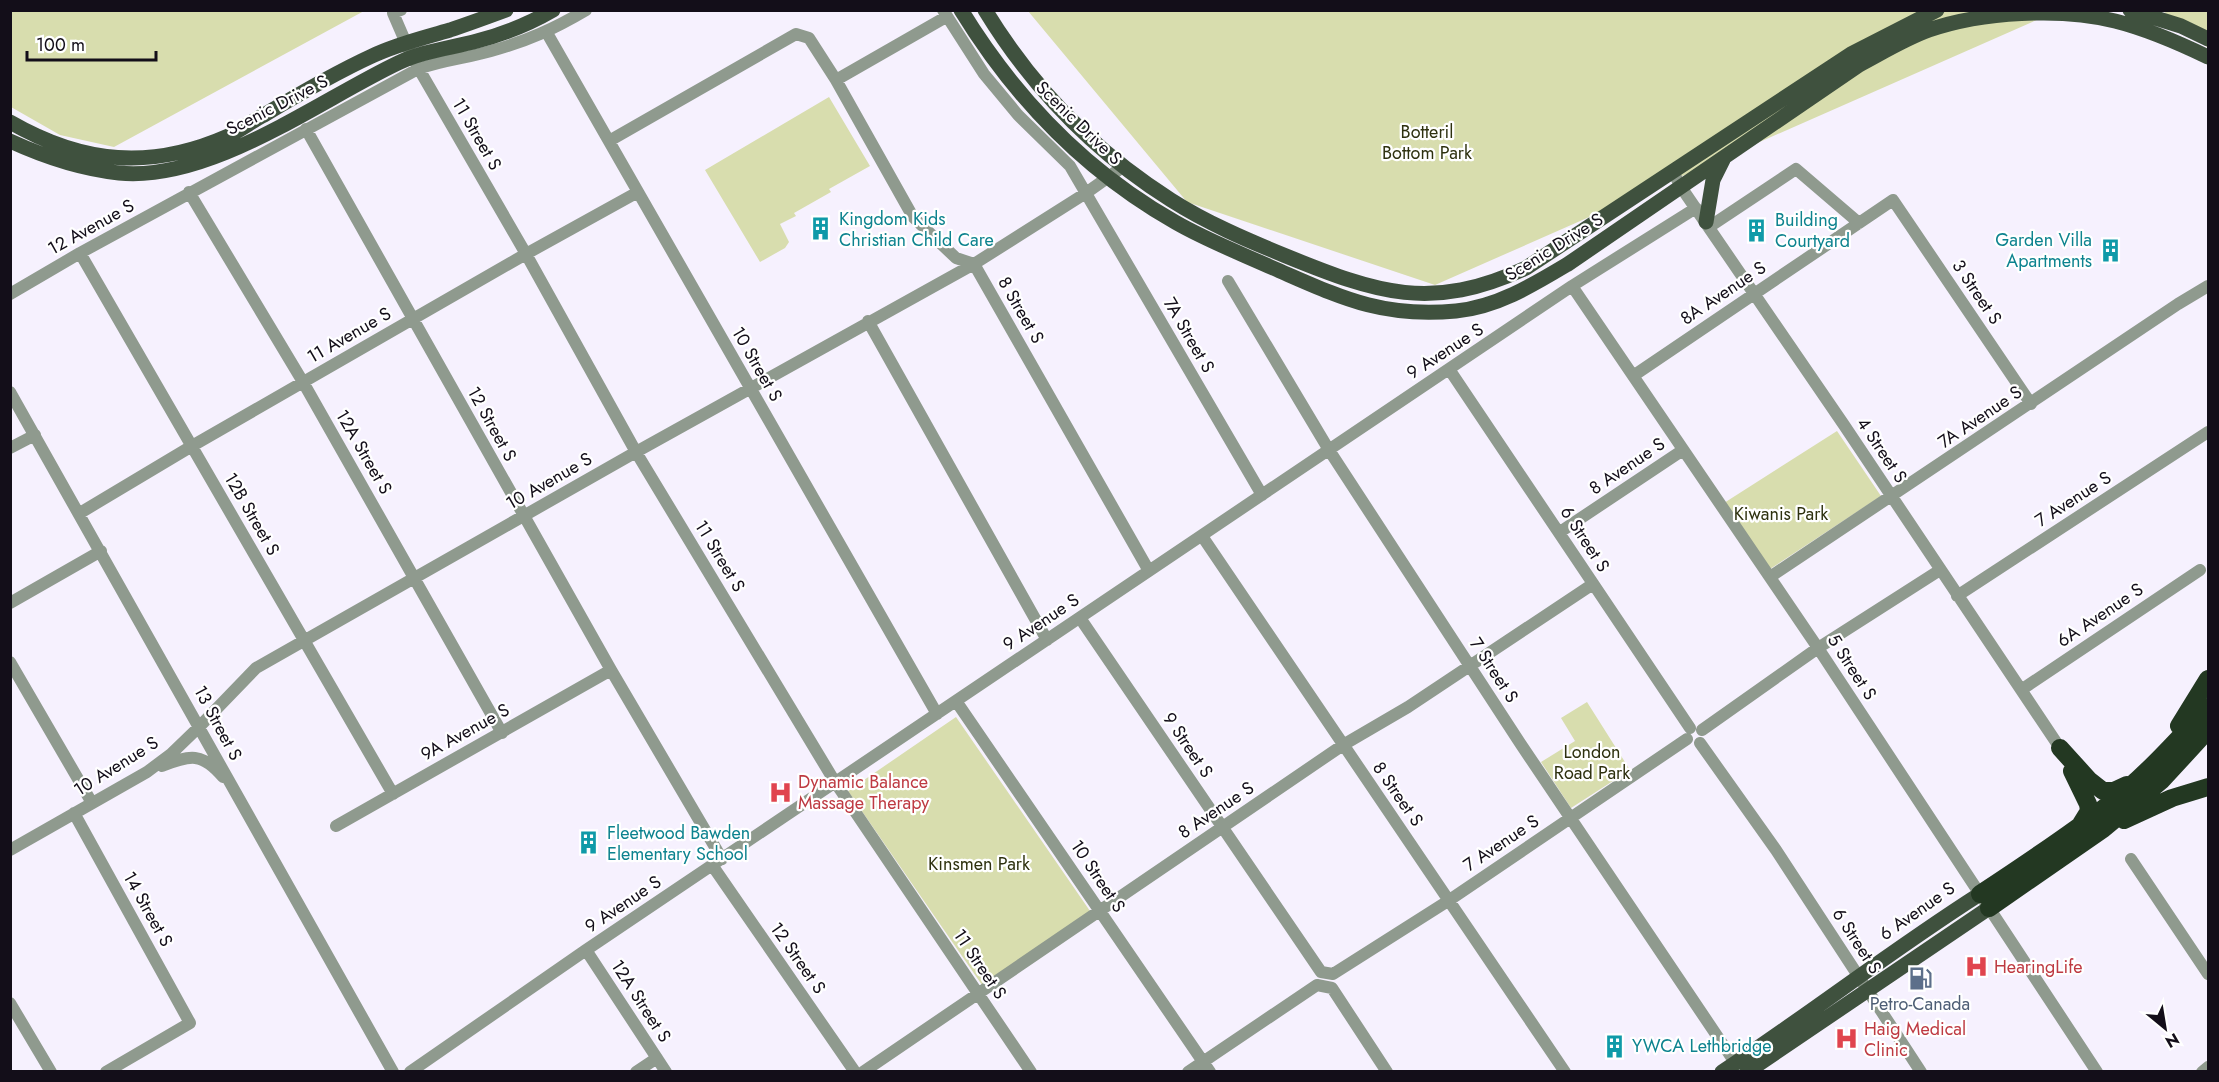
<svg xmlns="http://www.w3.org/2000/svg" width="2219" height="1082" font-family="Jost,sans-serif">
<rect width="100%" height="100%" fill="#f6f1fe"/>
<path fill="#d8ddae" d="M 10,11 L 11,10 L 364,11 L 114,147 L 60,135 L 11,107 Z
M 1028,11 L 2057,11 L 1435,285 L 1187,202 Z
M 2163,11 L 2208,11 L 2208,48 Z
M 829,97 L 870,166 L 829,189 L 831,192 L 794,213 L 796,216 L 780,224 L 789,242 L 785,248 L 760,262 L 705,170 Z
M 1837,431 L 1881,496 L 1770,569 L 1724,503 Z
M 1587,702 L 1630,770 L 1571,808 L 1541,762 L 1575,741 L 1561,718 Z
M 956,717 L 1090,911 L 982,985 L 848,791 Z"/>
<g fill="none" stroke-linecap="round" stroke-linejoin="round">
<path stroke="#8f9a8e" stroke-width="12" d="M 401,10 L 393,13 L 412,57 L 526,254 L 636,452 L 835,782 L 1031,1072
M 943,10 L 984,74 L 1018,115 L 1070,166 L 1262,495
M 547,33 L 937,714
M 836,80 L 946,17
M 306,129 L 611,670 L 722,859
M 609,141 L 796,34 L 809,38 L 836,80 L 913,217 L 956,258 L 974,264 L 1149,571
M 1673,172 L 1681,187 L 1844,425 L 2060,748
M 189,192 L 303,382 L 502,733
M 1709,227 L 1796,169 L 1859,223
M 80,253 L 393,794
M 1228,281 L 1329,450 L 1520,743 L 1740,1070
M 1572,286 L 1818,648 L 2097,1072
M 10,294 L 80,253 L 418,69 C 442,60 467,58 491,51 C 527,41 554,29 586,10
M 868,321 L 1047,640
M 1449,369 L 1690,728
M 1633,376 L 1893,200 L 2031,404
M 10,392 L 393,1072
M 10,448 L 35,435
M 80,513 L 192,446 L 526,254 L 638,192
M 1560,532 L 1683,450
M 1202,536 L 1565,1072
M 1770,577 L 2178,304 L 2208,286
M 1957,596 L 2208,432
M 10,603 L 101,551
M 1080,618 L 1321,972 L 1333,974 L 1448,901 L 1687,739
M 10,662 L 92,803
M 2021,690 L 2200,570
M 956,701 L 1210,1072
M 1702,730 L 1818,648 L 1940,570
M 1700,743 L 1776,850 L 1921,1072
M 162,766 C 190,755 202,752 223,777
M 74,813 L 190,1023 L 106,1072
M 336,826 L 611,670
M 10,850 L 147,772 L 171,754 L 200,726 L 256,668 L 636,452 L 974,264 L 1086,193 L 1124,166
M 2131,859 L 2208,974
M 712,865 L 855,1072
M 586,950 L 666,1072
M 10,1003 L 51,1072
M 410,1072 L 586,950 L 1572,286 L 1696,208
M 636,1072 L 657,1058
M 863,1072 L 1343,745 L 1408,707 L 1593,584
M 1188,1072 L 1317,985 L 1332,988 L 1387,1072
M 2202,1072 L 2208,1067"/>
<path stroke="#3f513e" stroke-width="15" d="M 961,10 C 1015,98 1085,171 1175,222 C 1206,240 1240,253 1273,268 C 1340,297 1380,318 1456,311 C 1497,307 1533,285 1568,264 L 1859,65 C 1882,53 1904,39 1929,30 C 1981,12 2061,7 2115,21 C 2147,29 2179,43 2208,57
M 985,10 C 1032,87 1095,152 1171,200 C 1207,223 1247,240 1286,256 C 1377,293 1431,312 1526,268 L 1851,54 L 1937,10
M 2130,10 L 2181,26 L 2208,39
M 10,122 C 83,164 151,170 228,136 C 241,130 252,121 264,115 C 299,94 335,73 372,56 C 397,44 423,38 450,30 C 468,24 487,17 506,10
M 10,141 C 45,157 80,169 119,173 C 211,182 318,101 398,63 C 423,51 451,48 477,41 C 504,34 529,24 553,10
M 1706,222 L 1713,180 L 1723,160
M 1722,1072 C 1810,1014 1892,950 1980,894
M 1747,1072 L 1989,908"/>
<path stroke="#233822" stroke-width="18" d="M 2179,726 L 2208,679
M 2060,748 L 2089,780 L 2103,791 L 2114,791 L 2127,785
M 2072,771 L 2088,804 L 2089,811 L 2081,824
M 2124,820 L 2172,798 L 2208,787
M 1980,894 C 2024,865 2068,836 2109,804 C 2146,775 2177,740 2208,707
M 1989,908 L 2103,829 L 2162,780 L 2208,730"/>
</g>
<defs>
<symbol id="building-bare" viewBox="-9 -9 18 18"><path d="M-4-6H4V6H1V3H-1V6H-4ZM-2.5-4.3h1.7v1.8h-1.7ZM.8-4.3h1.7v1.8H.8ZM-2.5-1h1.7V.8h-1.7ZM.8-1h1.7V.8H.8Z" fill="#0f9aa8" stroke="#fff" stroke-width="2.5" paint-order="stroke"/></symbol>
<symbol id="hospital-bare" viewBox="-9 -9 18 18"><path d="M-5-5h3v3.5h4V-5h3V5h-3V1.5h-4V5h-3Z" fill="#e0444e" stroke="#fff" stroke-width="2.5" paint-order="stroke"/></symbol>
<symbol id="fuel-bare" viewBox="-9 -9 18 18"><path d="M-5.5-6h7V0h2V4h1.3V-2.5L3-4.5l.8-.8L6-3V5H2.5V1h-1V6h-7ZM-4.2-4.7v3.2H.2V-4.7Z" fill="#5c6f8a" stroke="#fff" stroke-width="2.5" paint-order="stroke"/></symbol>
</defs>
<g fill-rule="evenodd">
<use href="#building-bare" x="804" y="212" width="33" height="33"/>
<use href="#building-bare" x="1740" y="214" width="33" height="33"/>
<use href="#building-bare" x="2094" y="234" width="33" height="33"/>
<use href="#hospital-bare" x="764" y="776" width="33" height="33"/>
<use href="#building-bare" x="572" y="826" width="33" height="33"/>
<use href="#hospital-bare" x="1960" y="950" width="33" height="33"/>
<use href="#fuel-bare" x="1904" y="962" width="33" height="33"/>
<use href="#hospital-bare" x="1830" y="1022" width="33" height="33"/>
<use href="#building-bare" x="1598" y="1030" width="33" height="33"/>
</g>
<g text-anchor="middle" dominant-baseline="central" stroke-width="4.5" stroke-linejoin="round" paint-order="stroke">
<g font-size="18" fill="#130e19" stroke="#fff">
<text transform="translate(277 105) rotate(-27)">Scenic Drive S</text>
<text transform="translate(1079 123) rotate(44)">Scenic Drive S</text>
<text transform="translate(477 134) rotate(60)">11 Street S</text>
<text transform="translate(91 227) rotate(-29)">12 Avenue S</text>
<text transform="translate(1554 247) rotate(-32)">Scenic Drive S</text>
<text transform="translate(1977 292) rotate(56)">3 Street S</text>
<text transform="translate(1723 293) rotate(-34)">8A Avenue S</text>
<text transform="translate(1021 310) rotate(60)">8 Street S</text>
<text transform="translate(349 335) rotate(-30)">11 Avenue S</text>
<text transform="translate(1189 335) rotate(60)">7A Street S</text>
<text transform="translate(1445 351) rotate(-33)">9 Avenue S</text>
<text transform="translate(757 364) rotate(60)">10 Street S</text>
<text transform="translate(1980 417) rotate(-34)">7A Avenue S</text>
<text transform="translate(492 424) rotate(61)">12 Street S</text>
<text transform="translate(1882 450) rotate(56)">4 Street S</text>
<text transform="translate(364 452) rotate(60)">12A Street S</text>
<text transform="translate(1627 466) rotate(-34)">8 Avenue S</text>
<text transform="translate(549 481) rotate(-30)">10 Avenue S</text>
<text transform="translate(2073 499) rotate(-33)">7 Avenue S</text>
<text transform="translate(252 514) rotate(60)">12B Street S</text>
<text transform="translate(1585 539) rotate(57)">6 Street S</text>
<text transform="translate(720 556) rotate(59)">11 Street S</text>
<text transform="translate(2100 615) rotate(-34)">6A Avenue S</text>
<text transform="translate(1041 622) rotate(-34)">9 Avenue S</text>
<text transform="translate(1852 667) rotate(57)">5 Street S</text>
<text transform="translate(1494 670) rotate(57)">7 Street S</text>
<text transform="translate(218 723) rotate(62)">13 Street S</text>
<text transform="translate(465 732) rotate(-29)">9A Avenue S</text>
<text transform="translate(1188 745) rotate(56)">9 Street S</text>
<text transform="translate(116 766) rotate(-32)">10 Avenue S</text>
<text transform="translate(1398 794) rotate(55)">8 Street S</text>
<text transform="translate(1216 810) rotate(-34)">8 Avenue S</text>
<text transform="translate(1501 843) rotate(-34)">7 Avenue S</text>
<text transform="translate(1098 876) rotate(56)">10 Street S</text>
<text transform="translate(623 904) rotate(-34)">9 Avenue S</text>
<text transform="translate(148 909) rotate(61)">14 Street S</text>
<text transform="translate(1917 911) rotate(-35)">6 Avenue S</text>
<text transform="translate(1857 941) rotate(57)">6 Street S</text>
<text transform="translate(798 958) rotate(55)">12 Street S</text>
<text transform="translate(980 964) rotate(56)">11 Street S</text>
<text transform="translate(641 1001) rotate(57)">12A Street S</text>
</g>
<g font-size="18" fill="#2e310f" stroke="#fff">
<text x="1427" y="132">Botteril<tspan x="1427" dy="21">Bottom Park</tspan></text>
<text x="1781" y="514">Kiwanis Park</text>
<text x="1592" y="752">London<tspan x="1592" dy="21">Road Park</tspan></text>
<text x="979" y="864">Kinsmen Park</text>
</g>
<g font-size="18" fill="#0d838f" stroke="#fff" text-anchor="start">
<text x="839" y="219">Kingdom Kids<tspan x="839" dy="21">Christian Child Care</tspan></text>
<text x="1775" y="220">Building<tspan x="1775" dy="21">Courtyard</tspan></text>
<text x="2092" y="240" text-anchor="end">Garden Villa<tspan x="2092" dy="21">Apartments</tspan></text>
<text x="607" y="833">Fleetwood Bawden<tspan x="607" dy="21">Elementary School</tspan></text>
<text x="1632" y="1046">YWCA Lethbridge</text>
</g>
<g font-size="18" fill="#be3a42" stroke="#fff" text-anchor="start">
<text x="798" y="782">Dynamic Balance<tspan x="798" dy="21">Massage Therapy</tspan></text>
<text x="1994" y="967">HearingLife</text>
<text x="1864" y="1029">Haig Medical<tspan x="1864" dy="21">Clinic</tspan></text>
</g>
<g font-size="18" fill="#4e5e75" stroke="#fff">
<text x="1920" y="1004">Petro-Canada</text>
</g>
</g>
<rect width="2219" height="1082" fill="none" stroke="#130e19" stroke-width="24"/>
<g transform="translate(2165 1028) rotate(150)" stroke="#ffffff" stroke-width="4.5" paint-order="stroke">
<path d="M0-4.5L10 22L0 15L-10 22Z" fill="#130e19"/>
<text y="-9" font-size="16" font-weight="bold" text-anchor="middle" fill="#130e19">N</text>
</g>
<path d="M27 51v9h129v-9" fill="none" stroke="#130e19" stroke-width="3"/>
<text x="36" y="51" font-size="18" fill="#130e19" stroke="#ffffff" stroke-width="4.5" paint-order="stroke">100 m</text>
</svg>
